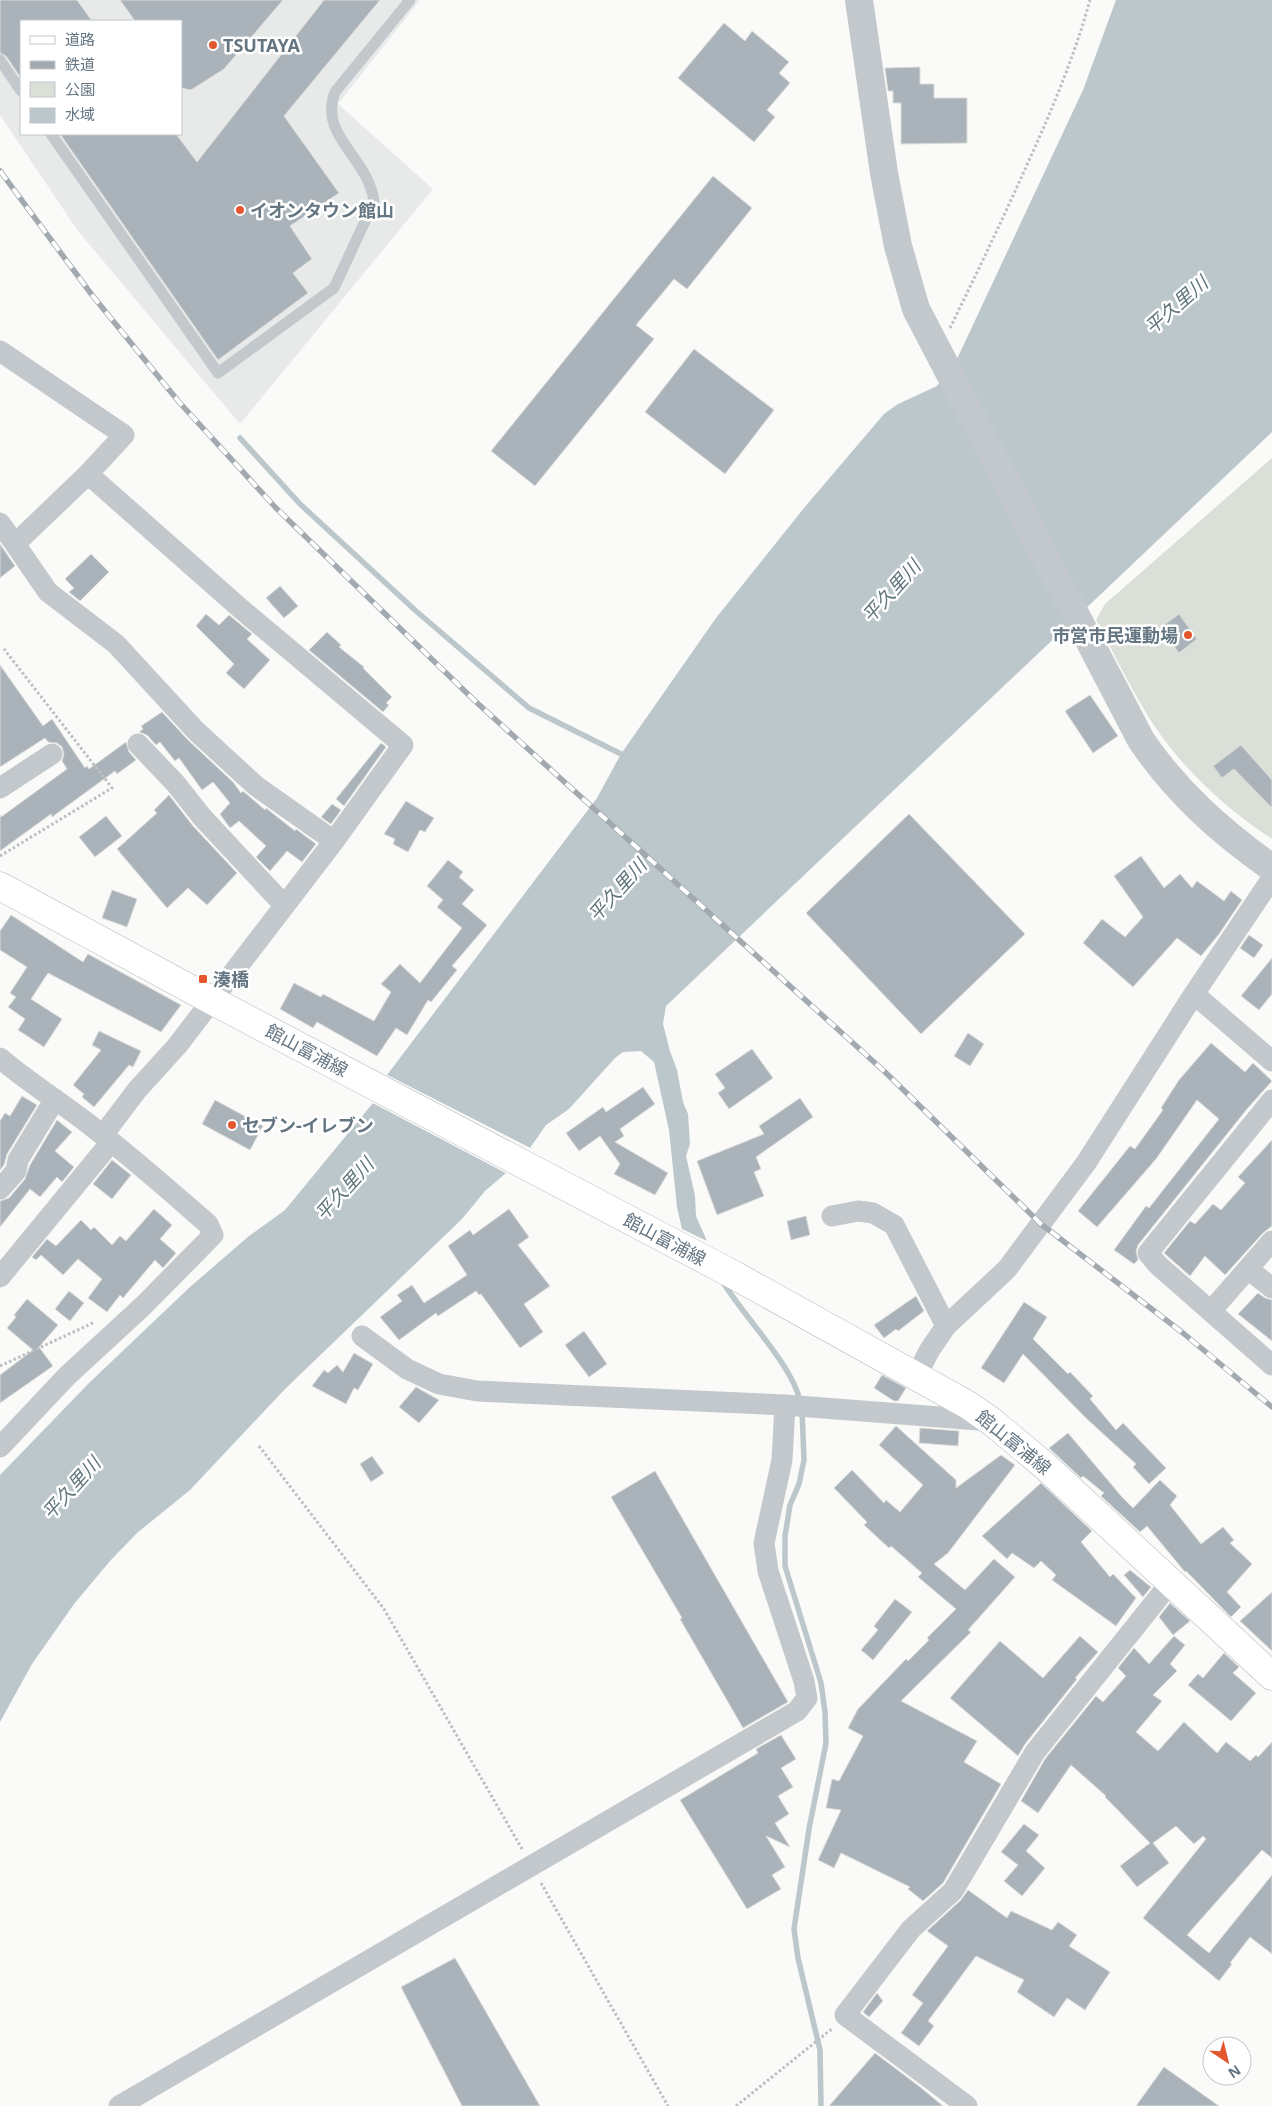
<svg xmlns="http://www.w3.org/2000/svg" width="1272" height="2106" font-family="'Noto Sans','Noto Sans JP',sans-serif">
<rect width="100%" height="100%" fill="#fafaf8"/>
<path fill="#e8e9e9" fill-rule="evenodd" d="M 0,0 L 420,0 L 338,104 L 433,189 L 240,424 L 78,231 L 0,115 ZM 21,21 L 181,21 L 181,134 L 21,134 Z"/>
<path fill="#dadfd7" d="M 1272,458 L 1272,839 C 1223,807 1175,762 1145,711 C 1127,681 1112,650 1096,620 L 1105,604 Z"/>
<path fill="#bbc7cb" d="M 1116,0 L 1272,0 L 1272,432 L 666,1006 L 663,1024 L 670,1051 L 677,1070 L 683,1102 L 688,1114 L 690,1144 L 686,1156 L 695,1196 L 696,1216 L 707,1241 L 682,1229 L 677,1207 L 669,1130 L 654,1062 L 641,1051 L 623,1052 L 615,1058 L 569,1109 L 546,1125 L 530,1148 L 387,1075 L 597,798 L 621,754 L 716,618 L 804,508 L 884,414 L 898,404 L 937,386 L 957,359 L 1083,90 Z
M 373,1103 L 506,1173 L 485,1191 L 462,1219 L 285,1389 L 190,1490 L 137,1533 L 110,1561 L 74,1604 L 32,1664 L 0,1722 L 0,1475 L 90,1382 L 190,1287 L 249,1236 L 285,1210 Z"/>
<path fill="#fafaf8" d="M 385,1074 L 387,1075 L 532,1149 L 528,1150 L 386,1077 Z
M 374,1101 L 507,1171 L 508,1174 L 371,1102 Z"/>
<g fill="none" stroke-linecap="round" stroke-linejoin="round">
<path stroke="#bbc7cb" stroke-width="5.5" d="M 240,438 L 300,504 L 416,611 L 529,708 L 627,757
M 721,1279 C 742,1315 792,1364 800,1401
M 802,1410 L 804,1460 L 799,1484 L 790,1505 L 785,1536 L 785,1566 L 821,1683 L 825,1712 L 826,1743 L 809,1829 L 794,1929 L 798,1958 L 820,2050 L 821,2106"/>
</g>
<path fill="#aab3b9" stroke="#dcdcda" d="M 0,0 L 77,0 L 92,21 L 21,21 L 21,78 L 6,56 L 0,53 Z
M 120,0 L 283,0 L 224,69 L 191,90 L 181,88 L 181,21 L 135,21 Z
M 324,0 L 380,0 L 284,116 L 339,193 L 290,226 L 312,259 L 293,273 L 308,293 L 218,360 L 60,134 L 176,134 L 197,162 Z
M 724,23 L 745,41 L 752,31 L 789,62 L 779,73 L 790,83 L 767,110 L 775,117 L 754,142 L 678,78 Z
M 920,67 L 920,84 L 934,84 L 934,98 L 967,98 L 967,143 L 901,144 L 901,103 L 893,103 L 893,91 L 888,91 L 885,68 Z
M 713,176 L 752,208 L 687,289 L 674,279 L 636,325 L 654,339 L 535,486 L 491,451 Z
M 694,349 L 774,410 L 725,474 L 645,412 Z
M 0,544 L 15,566 L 0,578 Z
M 91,554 L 109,572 L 80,601 L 69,592 L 74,588 L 65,579 Z
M 280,586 L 298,606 L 284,618 L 266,598 Z
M 206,614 L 219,625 L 229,615 L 252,634 L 247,639 L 270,660 L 244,689 L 226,673 L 234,664 L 196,626 Z
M 1179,614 L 1197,639 L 1179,653 L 1160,628 Z
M 327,632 L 341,645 L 339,647 L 364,667 L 363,668 L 392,697 L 386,703 L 389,705 L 383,712 L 309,650 Z
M 0,665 L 43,726 L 52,719 L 85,768 L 87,766 L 89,769 L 126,742 L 129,752 L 136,760 L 117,774 L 115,771 L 52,817 L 51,814 L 0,851 L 0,815 L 1,817 L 67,769 L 62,761 L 64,754 L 62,747 L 57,743 L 48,742 L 45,738 L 0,767 Z
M 1090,695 L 1118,736 L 1093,753 L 1065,711 Z
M 162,712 L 188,740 L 233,782 L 241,793 L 243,791 L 265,810 L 266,808 L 295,831 L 296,829 L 316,844 L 302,862 L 287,851 L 270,871 L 256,857 L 266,846 L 239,821 L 230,828 L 220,814 L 230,803 L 213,782 L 202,790 L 179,758 L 175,761 L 160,742 L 156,745 L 147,735 L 139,732 L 143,729 L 141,726 Z
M 381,743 L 386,747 L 344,806 L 336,799 Z
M 1241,745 L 1272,780 L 1272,808 L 1234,769 L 1222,778 L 1213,766 Z
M 169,795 L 193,826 L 237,873 L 207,905 L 188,888 L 167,908 L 117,849 L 157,813 L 154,810 Z
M 406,801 L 434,818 L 425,832 L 420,830 L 408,852 L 393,844 L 395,839 L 384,834 Z
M 332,804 L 341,810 L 331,824 L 321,817 Z
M 909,814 L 1025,934 L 921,1034 L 806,913 Z
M 106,816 L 122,836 L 95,857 L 79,837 Z
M 1141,856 L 1164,888 L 1180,874 L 1192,888 L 1197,881 L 1224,901 L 1231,891 L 1242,900 L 1219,934 L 1201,956 L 1177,938 L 1133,987 L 1083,943 L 1102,919 L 1125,937 L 1143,917 L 1114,876 Z
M 448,860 L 463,872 L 459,877 L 474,890 L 462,904 L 487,925 L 452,966 L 457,970 L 431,1002 L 428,1000 L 407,1035 L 396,1028 L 377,1056 L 317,1022 L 313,1028 L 280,1009 L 294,983 L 321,997 L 323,994 L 374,1021 L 391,992 L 381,984 L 400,964 L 420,983 L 462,928 L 437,907 L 443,900 L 427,886 Z
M 112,890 L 137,899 L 127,927 L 102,918 Z
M 11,915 L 83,962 L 88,954 L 181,1005 L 161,1032 L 48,973 L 31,999 L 62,1019 L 44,1047 L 18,1030 L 25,1019 L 8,1007 L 16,997 L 10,993 L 27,967 L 0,950 L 0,931 Z
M 1249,935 L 1263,945 L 1254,958 L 1240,948 Z
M 1272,958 L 1272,994 L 1259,1010 L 1241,996 Z
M 99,1031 L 141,1051 L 133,1067 L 129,1065 L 94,1107 L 82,1097 L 84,1094 L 73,1085 L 101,1050 L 92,1045 Z
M 968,1033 L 984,1044 L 970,1066 L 954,1056 Z
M 1211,1043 L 1245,1072 L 1253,1063 L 1272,1081 L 1247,1109 L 1138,1245 L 1136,1251 L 1138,1260 L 1134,1264 L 1114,1250 L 1146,1206 L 1149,1208 L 1219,1119 L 1197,1100 L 1156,1159 L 1097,1227 L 1078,1211 L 1130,1146 L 1135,1149 L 1163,1110 L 1161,1108 L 1179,1080 Z
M 752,1049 L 773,1078 L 729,1109 L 718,1093 L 725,1088 L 715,1074 Z
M 643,1087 L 655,1104 L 620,1129 L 624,1136 L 615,1142 L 668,1173 L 655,1195 L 614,1174 L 620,1164 L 600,1136 L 579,1151 L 566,1133 L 603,1107 L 606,1112 Z
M 22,1096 L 37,1105 L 7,1154 L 4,1165 L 0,1170 L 0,1121 L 5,1113 L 10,1116 Z
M 800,1098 L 813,1117 L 756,1157 L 761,1169 L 754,1172 L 764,1196 L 717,1215 L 697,1161 L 764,1134 L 759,1126 Z
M 215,1100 L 263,1126 L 250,1150 L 202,1124 Z
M 57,1120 L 72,1132 L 55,1151 L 74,1167 L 62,1182 L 57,1177 L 40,1197 L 30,1189 L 0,1227 L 0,1201 L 9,1198 L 25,1179 L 30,1165 Z
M 1272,1140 L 1272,1226 L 1263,1233 L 1225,1275 L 1205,1256 L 1190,1276 L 1164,1253 L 1190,1221 L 1195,1224 L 1213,1204 L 1221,1210 L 1245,1183 L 1238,1177 Z
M 112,1160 L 131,1175 L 112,1199 L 93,1184 Z
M 154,1209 L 172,1225 L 160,1239 L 176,1253 L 163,1268 L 155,1260 L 123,1298 L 120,1295 L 107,1312 L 88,1298 L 102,1279 L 78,1259 L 63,1275 L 41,1255 L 36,1260 L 32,1257 L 47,1239 L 56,1246 L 81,1220 L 91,1230 L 94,1227 L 112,1245 L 120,1236 L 126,1241 Z
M 509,1209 L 529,1237 L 518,1245 L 550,1286 L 524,1304 L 543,1332 L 520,1348 L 481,1294 L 479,1295 L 476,1291 L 438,1316 L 436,1313 L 399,1340 L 380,1317 L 402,1301 L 397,1295 L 412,1285 L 424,1303 L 467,1275 L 448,1246 L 470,1230 L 473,1235 Z
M 806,1216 L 810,1235 L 791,1240 L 787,1221 Z
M 69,1291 L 84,1303 L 70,1321 L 55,1309 Z
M 1258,1293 L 1265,1298 L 1272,1300 L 1272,1341 L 1238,1314 Z
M 916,1296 L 924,1311 L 898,1331 L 896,1329 L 884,1338 L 874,1325 Z
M 27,1299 L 58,1325 L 39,1347 L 53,1366 L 0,1403 L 0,1375 L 33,1350 L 7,1328 L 16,1317 L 14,1315 Z
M 1024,1302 L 1047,1317 L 1033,1339 L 1068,1374 L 1070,1372 L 1093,1396 L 1090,1399 L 1116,1430 L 1123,1423 L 1166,1468 L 1149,1484 L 1133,1467 L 1136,1464 L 1086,1418 L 1023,1354 L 1004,1383 L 981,1368 Z
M 584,1331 L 607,1364 L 589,1377 L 565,1345 Z
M 354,1353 L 373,1364 L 358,1390 L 354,1388 L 346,1404 L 312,1386 L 324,1370 L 328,1373 L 337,1365 L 343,1372 Z
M 882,1375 L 906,1388 L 898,1401 L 894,1401 L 874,1388 Z
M 416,1387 L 439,1400 L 419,1423 L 399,1407 Z
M 896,1426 L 956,1480 L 956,1488 L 1001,1455 L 1015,1465 L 948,1553 L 934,1564 L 965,1590 L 994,1559 L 1015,1577 L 968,1630 L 971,1632 L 901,1701 L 977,1741 L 964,1762 L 1001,1784 L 943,1883 L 923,1901 L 908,1889 L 910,1887 L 841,1853 L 834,1868 L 818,1860 L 841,1810 L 826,1808 L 832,1779 L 839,1781 L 863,1736 L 848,1728 L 858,1709 L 906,1659 L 908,1661 L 929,1640 L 927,1638 L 956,1609 L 918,1577 L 922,1573 L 891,1546 L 889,1548 L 864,1525 L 867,1522 L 834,1488 L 852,1470 L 884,1503 L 886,1500 L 900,1512 L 923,1485 L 879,1445 Z
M 920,1428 L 959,1431 L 958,1446 L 919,1443 Z
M 1068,1433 L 1122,1497 L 1133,1508 L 1160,1480 L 1177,1496 L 1170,1505 L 1201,1544 L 1223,1527 L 1234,1540 L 1230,1543 L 1252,1564 L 1227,1592 L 1241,1607 L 1231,1617 L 1186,1571 L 1185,1572 L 1147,1526 L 1140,1532 L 1101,1496 L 1104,1493 L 1083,1476 L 1081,1478 L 1049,1448 Z
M 372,1456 L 384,1473 L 371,1482 L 360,1464 Z
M 655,1471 L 788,1702 L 743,1728 L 680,1619 L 682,1618 L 611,1497 Z
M 1041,1483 L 1092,1531 L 1081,1542 L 1110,1577 L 1113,1574 L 1136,1598 L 1116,1626 L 1052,1580 L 1056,1575 L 1041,1561 L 1034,1568 L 1012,1553 L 1007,1559 L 982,1536 Z
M 1130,1570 L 1151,1587 L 1143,1597 L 1124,1575 Z
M 1272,1592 L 1272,1651 L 1240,1621 Z
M 895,1599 L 912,1612 L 873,1660 L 861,1650 L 878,1630 L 874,1626 Z
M 1170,1603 L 1190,1621 L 1173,1635 L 1159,1617 Z
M 1080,1636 L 1098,1652 L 1075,1678 L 1077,1679 L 1025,1744 L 1018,1756 L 950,1698 L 1000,1641 L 1043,1678 Z
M 1174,1636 L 1185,1645 L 1170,1664 L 1177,1671 L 1153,1695 L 1162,1701 L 1136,1732 L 1158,1751 L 1184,1722 L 1217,1753 L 1226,1742 L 1250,1761 L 1256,1755 L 1258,1757 L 1272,1742 L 1272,1858 L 1262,1850 L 1187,1935 L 1209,1953 L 1272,1875 L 1272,1954 L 1250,1937 L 1230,1963 L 1232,1964 L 1219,1981 L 1143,1918 L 1206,1839 L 1203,1836 L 1194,1844 L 1176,1826 L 1153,1843 L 1169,1863 L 1137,1887 L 1120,1866 L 1150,1843 L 1105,1797 L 1106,1796 L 1071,1765 L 1038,1813 L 1021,1801 L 1045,1759 L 1096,1696 L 1103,1702 L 1126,1676 L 1118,1668 L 1134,1648 L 1149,1664 Z
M 1224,1653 L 1239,1667 L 1233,1673 L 1256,1693 L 1231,1721 L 1188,1685 L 1198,1674 L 1203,1678 Z
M 781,1735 L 796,1759 L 781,1768 L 793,1787 L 778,1796 L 789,1814 L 775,1823 L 790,1847 L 766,1836 L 785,1867 L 772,1875 L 781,1889 L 747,1909 L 680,1800 L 758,1753 L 756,1749 Z
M 1024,1824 L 1039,1835 L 1026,1851 L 1045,1868 L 1022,1896 L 1004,1881 L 1018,1865 L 1001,1852 Z
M 968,1890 L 1007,1918 L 1011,1911 L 1052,1930 L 1058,1922 L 1077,1935 L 1069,1946 L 1110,1972 L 1085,2010 L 1067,1998 L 1054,2017 L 1017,1992 L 1024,1980 L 976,1956 L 928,2021 L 934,2026 L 919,2046 L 901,2033 L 923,2003 L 912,1995 L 948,1946 L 927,1931 L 961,1900 Z
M 455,1958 L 540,2106 L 462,2106 L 401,1987 Z
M 877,1993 L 883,2001 L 869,2017 L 863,2012 Z
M 875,2053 L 920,2087 L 943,2106 L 829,2106 Z
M 1164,2067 L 1219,2106 L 1136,2106 Z"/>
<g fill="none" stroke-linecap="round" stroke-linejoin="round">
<defs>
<path id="secondary" d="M 0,886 L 211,1000 L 734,1275 L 968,1405 L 991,1421 L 1045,1466 L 1272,1676"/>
</defs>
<use href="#secondary" stroke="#b3babf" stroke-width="29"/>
<path stroke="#bbbfc2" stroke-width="3" stroke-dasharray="2.5 2.5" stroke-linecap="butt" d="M 950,328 C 978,271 1005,214 1031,156 C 1054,105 1075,54 1090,0
M 0,856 L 112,788 L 4,649
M 0,1366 L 95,1322
M 259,1446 L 384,1609 L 522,1849
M 541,1883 L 668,2106
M 736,2106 L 833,2028"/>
<path stroke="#c3c8cc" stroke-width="11" d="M 0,60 L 21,91
M 51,134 L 218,373 L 334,288 L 374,202 C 369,157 318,137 335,92 L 410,0"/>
<path stroke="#c3c8cc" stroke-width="21" d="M 0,351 L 124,435 L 88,474 L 15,544 L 0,523
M 88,474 L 241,609 L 403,745 L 334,841 L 177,1046 L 137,1090 L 103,1135
M 15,544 L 48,592 L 116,644 L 196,731 L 256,786 L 334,841
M 138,744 L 176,784 L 202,817 L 284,905
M 0,788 L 52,754
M 1194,994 L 1272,1061
M 0,1058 C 30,1084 64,1104 95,1129 C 134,1159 171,1192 208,1224 L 213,1235 L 143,1306 L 67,1376 L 0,1447
M 1272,1100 L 1148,1253 L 1158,1265 L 1272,1365
M 0,1189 L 16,1171 L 18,1160 L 55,1099
M 832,1216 L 858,1211 L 873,1213 L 894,1225 L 946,1326
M 1248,1269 L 1272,1288
M 0,1277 L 111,1142
M 1211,1311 L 1272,1241
M 362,1336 L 407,1369 L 439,1384 L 477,1391 L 785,1405 L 991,1421
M 917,1375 L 929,1351 L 946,1326 L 1007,1269 L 1086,1163 L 1194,994 L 1272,878
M 119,2106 L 797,1711 L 807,1698 L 804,1681 L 768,1571 L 764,1543 L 782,1460 L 785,1405
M 967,2106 L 845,2015 L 911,1929 L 953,1891 L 1035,1752 L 1171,1582"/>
<path stroke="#c3c8cc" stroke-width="28" d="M 859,0 L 884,173 L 898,246 L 916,309 L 1141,740 C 1177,793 1220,831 1272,868"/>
<use href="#secondary" stroke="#fff" stroke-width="28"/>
<defs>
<path id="rail" d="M 0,171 L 92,295 L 179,402 L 276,508 L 475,701 L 885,1072 L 1041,1224 L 1183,1333 L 1272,1407"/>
</defs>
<use href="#rail" stroke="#a2aab0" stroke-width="5.5"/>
<use href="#rail" stroke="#fff" stroke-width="4" stroke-dasharray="11" stroke-linecap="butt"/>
</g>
<g fill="#e4572e" stroke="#fff" stroke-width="2">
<circle cx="213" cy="45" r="5"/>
<circle cx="240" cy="210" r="5"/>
<circle cx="1188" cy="635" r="5"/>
<rect x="198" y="974" width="10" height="10" rx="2.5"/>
<circle cx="232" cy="1125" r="5"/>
</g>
<g text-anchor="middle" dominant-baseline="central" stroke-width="5" stroke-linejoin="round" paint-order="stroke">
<g font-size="18" font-weight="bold" fill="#657683" stroke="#fff" text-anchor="start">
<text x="223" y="45">TSUTAYA</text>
<text x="250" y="210">イオンタウン館山</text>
<text x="1178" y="635" text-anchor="end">市営市民運動場</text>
<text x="213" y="979">湊橋</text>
<text x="242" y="1125">セブン-イレブン</text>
</g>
<g font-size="18" fill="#657683" stroke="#fff">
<text transform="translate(307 1050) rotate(28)">館山富浦線</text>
<text transform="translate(665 1239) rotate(28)">館山富浦線</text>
<text transform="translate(1014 1442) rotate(39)">館山富浦線</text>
</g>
<g font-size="19" font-style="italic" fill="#60757c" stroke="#fff">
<text transform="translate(1176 305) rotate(-41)">平久里川</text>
<text transform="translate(891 591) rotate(-48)">平久里川</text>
<text transform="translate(617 890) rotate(-48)">平久里川</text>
<text transform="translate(344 1189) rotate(-48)">平久里川</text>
<text transform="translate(71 1488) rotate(-48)">平久里川</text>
</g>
</g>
<rect x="20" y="20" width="162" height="115" fill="#ffffff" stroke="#c1c8cd"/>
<rect x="30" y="36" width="25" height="8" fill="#ffffff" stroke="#c1c8cd"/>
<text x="65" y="45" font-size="15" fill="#657683">道路</text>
<rect x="30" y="61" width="25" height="8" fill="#a2aab0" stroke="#c1c8cd"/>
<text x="65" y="70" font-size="15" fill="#657683">鉄道</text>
<rect x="30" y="82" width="25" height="15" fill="#dadfd7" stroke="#c1c8cd"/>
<text x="65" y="95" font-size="15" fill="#657683">公園</text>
<rect x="30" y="108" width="25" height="15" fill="#bbc7cb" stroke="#c1c8cd"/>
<text x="65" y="120" font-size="15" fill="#657683">水域</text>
<g transform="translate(1227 2061) rotate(145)"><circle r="24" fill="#ffffff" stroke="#c1c8cd"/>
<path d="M0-4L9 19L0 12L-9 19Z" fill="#e4572e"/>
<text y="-8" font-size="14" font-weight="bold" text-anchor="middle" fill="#657683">N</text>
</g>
</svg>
